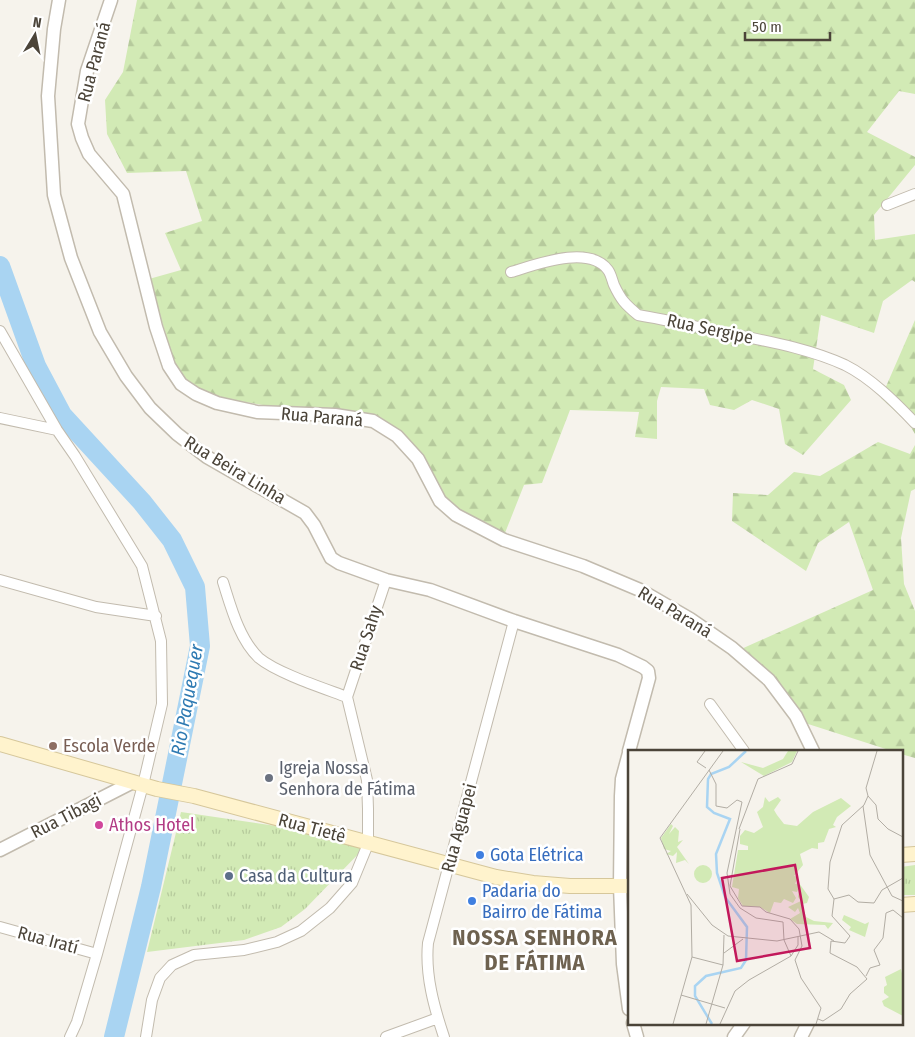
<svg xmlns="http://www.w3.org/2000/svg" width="915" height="1037" font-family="'Fira Sans Condensed',sans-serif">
<defs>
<pattern id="grass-tufts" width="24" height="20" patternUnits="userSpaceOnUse" patternTransform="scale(1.25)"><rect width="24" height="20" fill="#d2eab5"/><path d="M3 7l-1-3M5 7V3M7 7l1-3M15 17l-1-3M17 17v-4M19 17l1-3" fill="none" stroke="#b6ca9c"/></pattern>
<pattern id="forest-firs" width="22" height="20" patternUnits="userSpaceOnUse" patternTransform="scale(1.25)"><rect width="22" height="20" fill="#d2eab5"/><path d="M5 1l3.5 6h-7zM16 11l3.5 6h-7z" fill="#b6ca9c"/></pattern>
</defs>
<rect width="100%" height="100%" fill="#f6f3ec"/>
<path fill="url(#grass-tufts)" d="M 181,812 L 338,835 L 368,844 L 305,909 L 281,927 L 244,940 L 147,952 Z
M 915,865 L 915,895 L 901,895 L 901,867 Z"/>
<path fill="url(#forest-firs)" d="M 137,0 L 915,0 L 915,94 L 899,91 L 867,132 L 915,157 L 915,165 L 874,215 L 875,240 L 915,234 L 915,282 L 912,280 L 883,301 L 874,333 L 821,315 L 813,369 L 844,385 L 851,400 L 803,455 L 785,444 L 779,409 L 752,400 L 734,410 L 710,405 L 704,389 L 661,387 L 657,401 L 657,439 L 635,437 L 639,412 L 570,410 L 542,483 L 524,485 L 505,533 L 457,511 L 437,492 L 393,439 L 368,423 L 222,398 L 196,390 L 177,371 L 149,279 L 181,270 L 165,233 L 202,221 L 186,171 L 127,173 L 107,134 L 105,100 L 123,72 Z
M 915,320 L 915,434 L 909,424 L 881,398 Z
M 878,442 L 910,454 L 915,445 L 915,489 L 911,491 L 901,538 L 904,584 L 915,611 L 915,758 L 901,754 L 901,751 L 892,751 L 805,723 L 739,650 L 873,590 L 849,522 L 818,543 L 806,571 L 732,521 L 733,493 L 768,495 L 794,472 L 820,476 Z"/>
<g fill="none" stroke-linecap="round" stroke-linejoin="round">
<path stroke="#a9d4f2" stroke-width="20" d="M 0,266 L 36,366 L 62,415 L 142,502 L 172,540 L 195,587 L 200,646 L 151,887 L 114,1037"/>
<defs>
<path id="minor" d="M 887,205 L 915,194
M 511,272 C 535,265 589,244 608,270 C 611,274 612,280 614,285 C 621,300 625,304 638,315 C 668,320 697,327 727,333 C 766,341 808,348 845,365 C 871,378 895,402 915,423
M 0,331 L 57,430 L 75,456 L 142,566 L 161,641 L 162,704 L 143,785 L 97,954 L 77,1022 L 70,1037
M 0,418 L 57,430
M 0,580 L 96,607 L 156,616
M 223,582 C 231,607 239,639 259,658 C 277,673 323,688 347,697
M 347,697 L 386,580
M 710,704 L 744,751
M 0,927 L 97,954
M 146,1037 L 152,1000 L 160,978 L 172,965 L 194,955 L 244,950 L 277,942 L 301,931 L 330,908 L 352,883 L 368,844 L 368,809 L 367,780 L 347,697
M 386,1037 L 438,1018
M 444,1037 C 434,1007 425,975 428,943 L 514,621"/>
<path id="tertiary" d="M 59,0 L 54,29 L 48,96 L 54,195 L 71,258 L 100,332 L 126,376 L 150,408 L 177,434 L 207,457 L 305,513 L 314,525 L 331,558 L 339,563 L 386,580 L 430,590 L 514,621 L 618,655 L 643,667 L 648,671 L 649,678 L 629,751
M 111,0 L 87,71 L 78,124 L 82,138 L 89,154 L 123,194 L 156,327 L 169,366 L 181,384 L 196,394 L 217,403 L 257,412 L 335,415 L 373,421 L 397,436 L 418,459 L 440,501 L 456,515 L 504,540 L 583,566 L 640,590 L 690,619 L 732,648 L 769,680 L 796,716 L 813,751
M 629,753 L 622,779 L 621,796 L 620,886 L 623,964 L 629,1009
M 0,850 L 133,782
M 633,1023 L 637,1037
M 734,1037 L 744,1023
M 801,1037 L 808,1023"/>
<path id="secondary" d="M 0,744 L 157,789 L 194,796 L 496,877 L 533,883 L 570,886 L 629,886
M 901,855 L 915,854
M 901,905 L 915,904"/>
</defs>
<use href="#minor" stroke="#c2bbae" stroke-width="12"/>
<use href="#tertiary" stroke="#c2bbae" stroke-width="15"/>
<use href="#secondary" stroke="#d6c79b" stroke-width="16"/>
<use href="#minor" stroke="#fff" stroke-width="10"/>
<use href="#tertiary" stroke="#fff" stroke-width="12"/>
<use href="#secondary" stroke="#fff3cd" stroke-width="14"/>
</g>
<circle fill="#8d6e63" stroke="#fff" stroke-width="2" cx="53" cy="746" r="5"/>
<circle fill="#6b7280" stroke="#fff" stroke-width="2" cx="269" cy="778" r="5"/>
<circle fill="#d1479c" stroke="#fff" stroke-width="2" cx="99" cy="825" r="5"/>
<g fill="#3f7fe0" stroke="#fff" stroke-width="2">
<circle cx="480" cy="855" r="5"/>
<circle cx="472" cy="901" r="5"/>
</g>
<circle fill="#5c6f8a" stroke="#fff" stroke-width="2" cx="229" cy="876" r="5"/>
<g text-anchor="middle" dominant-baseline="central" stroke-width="5" stroke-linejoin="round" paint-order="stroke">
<g font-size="18" fill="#4b4439" stroke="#fff">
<text transform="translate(94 62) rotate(-75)">Rua Paraná</text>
<text transform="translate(710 329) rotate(12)">Rua Sergipe</text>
<text transform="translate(322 417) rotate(5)">Rua Paraná</text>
<text transform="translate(235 470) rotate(31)">Rua Beira Linha</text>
<text transform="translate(675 612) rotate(31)">Rua Paraná</text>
<text transform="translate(366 638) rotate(-72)">Rua Sahy</text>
<text transform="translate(66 816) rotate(-27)">Rua Tibagi</text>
<text transform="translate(312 828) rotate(15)">Rua Tietê</text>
<text transform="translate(459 828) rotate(-75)">Rua Aguapei</text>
<text transform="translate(48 940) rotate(15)">Rua Iratí</text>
</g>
<g font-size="18" fill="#785e54" stroke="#fff" text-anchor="start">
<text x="63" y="746">Escola Verde</text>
</g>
<g font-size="18" fill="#5b616d" stroke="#fff" text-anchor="start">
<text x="279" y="768">Igreja Nossa<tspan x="279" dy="21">Senhora de Fátima</tspan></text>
</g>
<g font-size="18" fill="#b23c85" stroke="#fff" text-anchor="start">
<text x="109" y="825">Athos Hotel</text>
</g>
<g font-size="18" fill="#366cbe" stroke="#fff" text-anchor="start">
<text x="490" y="855">Gota Elétrica</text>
<text x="482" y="891">Padaria do<tspan x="482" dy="21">Bairro de Fátima</tspan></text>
</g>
<g font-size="18" fill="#4e5e75" stroke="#fff" text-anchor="start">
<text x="239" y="876">Casa da Cultura</text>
</g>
<g font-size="19" font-style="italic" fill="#2e7ab2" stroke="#fff">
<text transform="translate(187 700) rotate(-80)">Rio Paquequer</text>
</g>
<g font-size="22" font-weight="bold" letter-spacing="1" fill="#6e6250" stroke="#fff">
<text x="535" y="937">NOSSA SENHORA<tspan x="535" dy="25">DE FÁTIMA</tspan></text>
</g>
</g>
<g transform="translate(628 750)">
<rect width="275" height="275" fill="#f6f3ec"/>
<path d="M 160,1 L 169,1 L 164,12 L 136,26 L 113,12 L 135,18 L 155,9 ZM 137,47 L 141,52 L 150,47 L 153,50 L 146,60 L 149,65 L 156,74 L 169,76 L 185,62 L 213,48 L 223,56 L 209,67 L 205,75 L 208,77 L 201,79 L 196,92 L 190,93 L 190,99 L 184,98 L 172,104 L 175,115 L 166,126 L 170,127 L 167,134 L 171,133 L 181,147 L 179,153 L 174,154 L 178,167 L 186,171 L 205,173 L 200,179 L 197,175 L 169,174 L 162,169 L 172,163 L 170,158 L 167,162 L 160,157 L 173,151 L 170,147 L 171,137 L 169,142 L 164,141 L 168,148 L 165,153 L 156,149 L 153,153 L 146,152 L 142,163 L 132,157 L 115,156 L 110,148 L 111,139 L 104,137 L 110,100 L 120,100 L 120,96 L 112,94 L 112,86 L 117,80 L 126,83 L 135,77 L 129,62 L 135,57 ZM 43,74 L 45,76 L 41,84 L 47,77 L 51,81 L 50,92 L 55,90 L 49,97 L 61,114 L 57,110 L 48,113 L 49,102 L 45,106 L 38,104 L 43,101 L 36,99 L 33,88 ZM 216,165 L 237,174 L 241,172 L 237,187 L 221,180 L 223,177 L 214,170 ZM 273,219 L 275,228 L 275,266 L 256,256 L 254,251 L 261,247 L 256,243 L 256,237 L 259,235 L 257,227 Z" fill="#d2eab5"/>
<path d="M66 124a9 9 0 1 1 18 0a9 9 0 1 1-18 0Z" fill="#d2eab5"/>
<path fill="none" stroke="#a9d4f2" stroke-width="2.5" d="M 84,274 L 67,246 L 67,236 L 78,226 L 113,218 L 118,210 L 119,177 L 97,147 L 89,123 L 88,104 L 102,69 L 86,63 L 79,57 L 80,29 L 83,24 L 101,17 L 118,1"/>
<path fill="none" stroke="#b2ada4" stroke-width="1" d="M 77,1 L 69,12 L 78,18M 81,20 L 88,34 L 88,56 L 99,58 L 109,50 L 114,52 L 99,123 L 102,144 L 112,158 L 128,168 L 155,172 L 156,190 L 163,206M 240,46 L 248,55 L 250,69 L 260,79 L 275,87M 235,56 L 242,105 L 264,146 L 275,151M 111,79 L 130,29 L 164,14 L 170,1M 112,79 L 102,136 L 114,156 L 132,157 L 138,162 L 162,169 L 171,179 L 174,196 L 167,210 L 173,228 L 193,258 L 188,274M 59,144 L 84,175 L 100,186 L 149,191 L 191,182 L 206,191M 206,149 L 221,145 L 230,152 L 246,153 L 254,140 L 275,128M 206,149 L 200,139 L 202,112 L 214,75 L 236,55 L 240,46 L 238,38 L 249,1M 204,166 L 206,149M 203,191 L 217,193 L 222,186 L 204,166M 96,203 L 115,189M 64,207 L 95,215M 238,226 L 242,218 L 252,215 L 246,200 L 255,188 L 258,163 L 265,160 L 275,168M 53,245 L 97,258M 190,269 L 195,271 L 213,259 L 222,244 L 239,229 L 229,217 L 202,203 L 203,191M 45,274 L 64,207 L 63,155 L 32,88 L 95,1M 78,274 L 95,215 L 96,185M 92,274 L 107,241 L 121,230 L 163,206 L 170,195 L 170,187"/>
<path fill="#c2185b" fill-opacity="0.15" stroke="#c2185b" stroke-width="2.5" d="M 167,115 L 182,198 L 109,211 L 94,128 Z"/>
<rect width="275" height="275" fill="none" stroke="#4b4439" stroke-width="2.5"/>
</g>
<g transform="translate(35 35) rotate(10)" stroke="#ffffff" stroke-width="4" paint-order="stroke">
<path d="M0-4L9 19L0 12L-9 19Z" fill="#4b4439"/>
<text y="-8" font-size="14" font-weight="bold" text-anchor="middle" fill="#4b4439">N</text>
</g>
<path d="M745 32v8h85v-8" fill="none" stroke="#4b4439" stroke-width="2.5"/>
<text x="752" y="32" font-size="15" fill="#4b4439" stroke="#ffffff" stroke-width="4" paint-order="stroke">50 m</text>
</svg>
